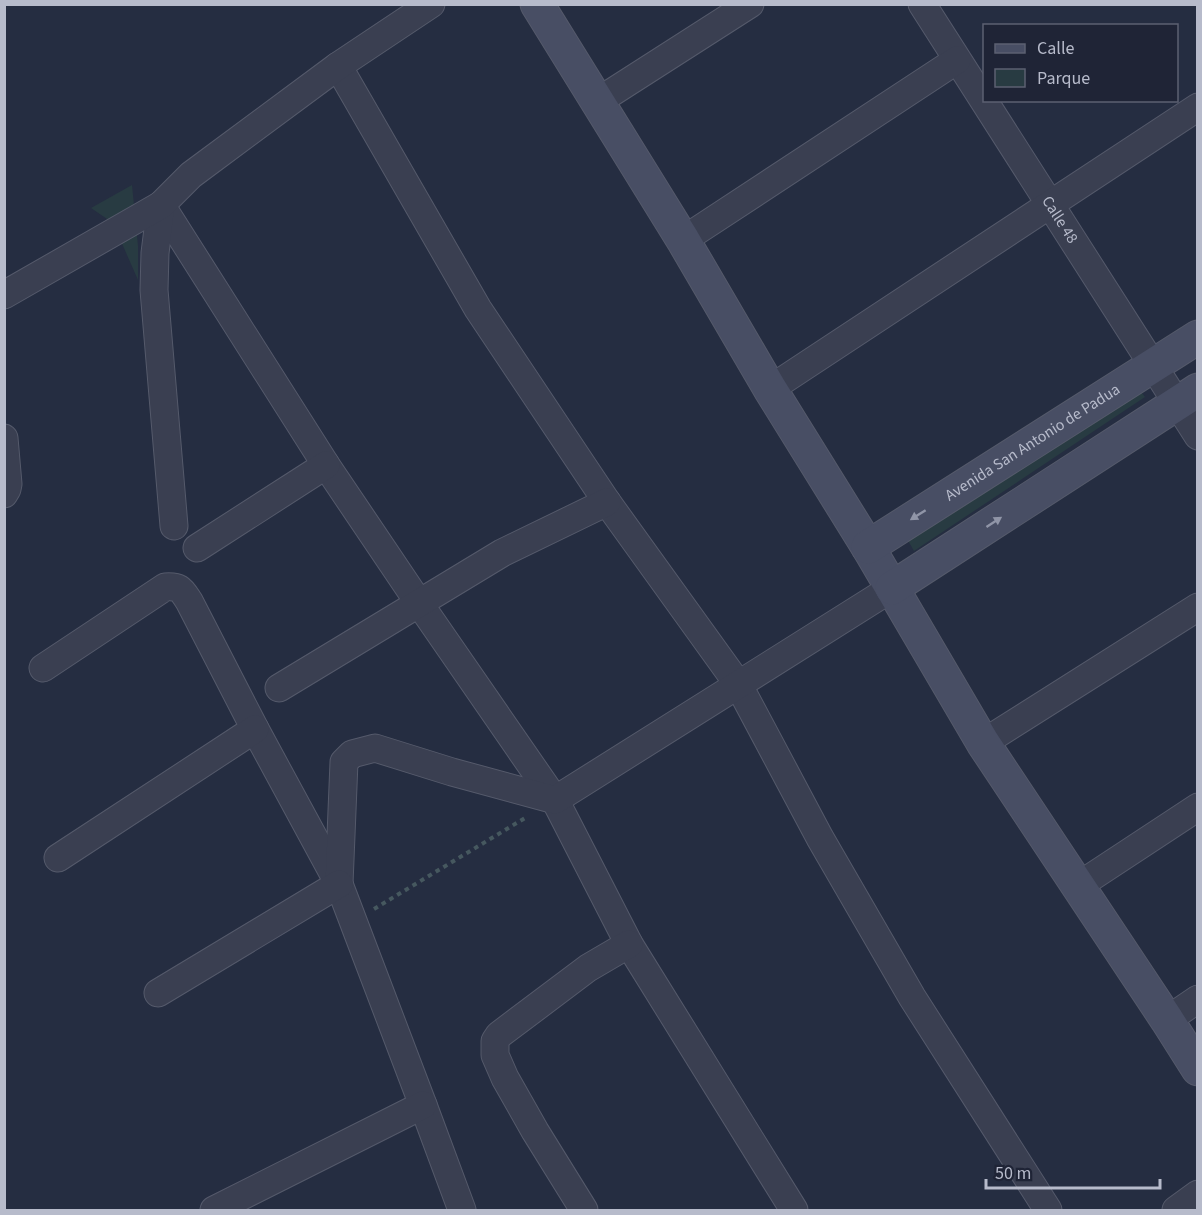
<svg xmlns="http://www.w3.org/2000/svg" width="1202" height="1215" font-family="'Source Sans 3',sans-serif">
<rect width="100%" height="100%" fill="#252d41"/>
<path fill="#283b42" d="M 132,185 L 138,246 L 138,280 L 113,223 L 91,208 Z
M 1138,388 L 1145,397 L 914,551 L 906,537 Z"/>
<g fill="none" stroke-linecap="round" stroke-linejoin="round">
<defs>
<g id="street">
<path id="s1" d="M 922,4 L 1198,436"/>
<path d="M 338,66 L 478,309 L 607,502 L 738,684 L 820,838 L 912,997 L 1048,1210"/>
<path d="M 597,102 L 750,4"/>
<path d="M 161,205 L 326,465 L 419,603 L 555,800 L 629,944 L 794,1210"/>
<path d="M 161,205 L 155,253 L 154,290 L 174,526"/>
<path d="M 683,240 L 957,60"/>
<path d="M 4,295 L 161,205 L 191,175 L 338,66 L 431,4"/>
<path d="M 770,389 L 1198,107"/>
<path d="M 4,438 L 8,484 L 7,489 L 4,494"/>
<path d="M 197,548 L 326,465"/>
<path d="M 43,668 L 165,587 C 180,586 181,589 189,601 L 255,729 L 339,884 L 423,1105 L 462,1210"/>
<path d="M 279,688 L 502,553 L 607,502"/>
<path d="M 983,743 L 1198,607"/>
<path d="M 58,858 L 255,729"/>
<path d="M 339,884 L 344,762 L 352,754 L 375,748 L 452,772 L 555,800 L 892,588"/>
<path d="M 1078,886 L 1198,807"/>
<path d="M 158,993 L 339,884"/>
<path d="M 1167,1020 L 1198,999"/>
<path d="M 214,1210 L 423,1105"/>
<path d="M 584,1210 L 535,1131 L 505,1078 L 495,1055 L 495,1041 L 499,1035 L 588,968 L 629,944"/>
<path d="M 1176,1210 L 1198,1194"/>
</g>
<g id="secondary">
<path d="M 537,4 L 683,240 L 770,389 L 868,547 L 983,743 L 1167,1020 L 1198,1069"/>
<path id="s2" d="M 868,547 L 1198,337"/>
<path d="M 892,588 L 1198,390"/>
</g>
</defs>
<use href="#street" stroke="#555a6b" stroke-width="29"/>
<use href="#secondary" stroke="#555a6b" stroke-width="35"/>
<path stroke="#46585f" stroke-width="4" stroke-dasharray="4.5 4.5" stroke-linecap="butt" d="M 374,909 L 525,818"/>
<use href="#street" stroke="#3a3f51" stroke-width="27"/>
<use href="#secondary" stroke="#484e64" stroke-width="33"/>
</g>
<defs><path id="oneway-solid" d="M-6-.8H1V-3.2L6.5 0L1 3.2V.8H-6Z" transform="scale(1.5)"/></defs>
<g fill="#9095a7">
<use href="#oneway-solid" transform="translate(918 515) rotate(148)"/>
<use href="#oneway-solid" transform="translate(994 522) rotate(-33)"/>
</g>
<g text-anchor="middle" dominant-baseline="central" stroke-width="5" stroke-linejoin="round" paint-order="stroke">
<g font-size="16" fill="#b7bbcb" stroke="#1f2436">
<text stroke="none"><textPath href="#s1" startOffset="256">Calle 48</textPath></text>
<text stroke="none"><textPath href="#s2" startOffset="195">Avenida San Antonio de Padua</textPath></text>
</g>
</g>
<rect width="1202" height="1215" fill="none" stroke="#b7bbcb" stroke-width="12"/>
<rect x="983" y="24" width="195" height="78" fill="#1f2436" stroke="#5c6072" stroke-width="1.5"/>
<rect x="995" y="44" width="30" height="9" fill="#484e64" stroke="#5c6072" stroke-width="1.5"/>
<text x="1037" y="54" font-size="18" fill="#b7bbcb">Calle</text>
<rect x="995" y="69" width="30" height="18" fill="#283b42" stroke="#5c6072" stroke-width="1.5"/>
<text x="1037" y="84" font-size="18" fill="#b7bbcb">Parque</text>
<path d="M986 1179v9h174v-9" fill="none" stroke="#b7bbcb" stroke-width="3"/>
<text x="995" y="1179" font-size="18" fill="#b7bbcb" stroke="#1f2436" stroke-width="4.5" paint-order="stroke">50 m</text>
</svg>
